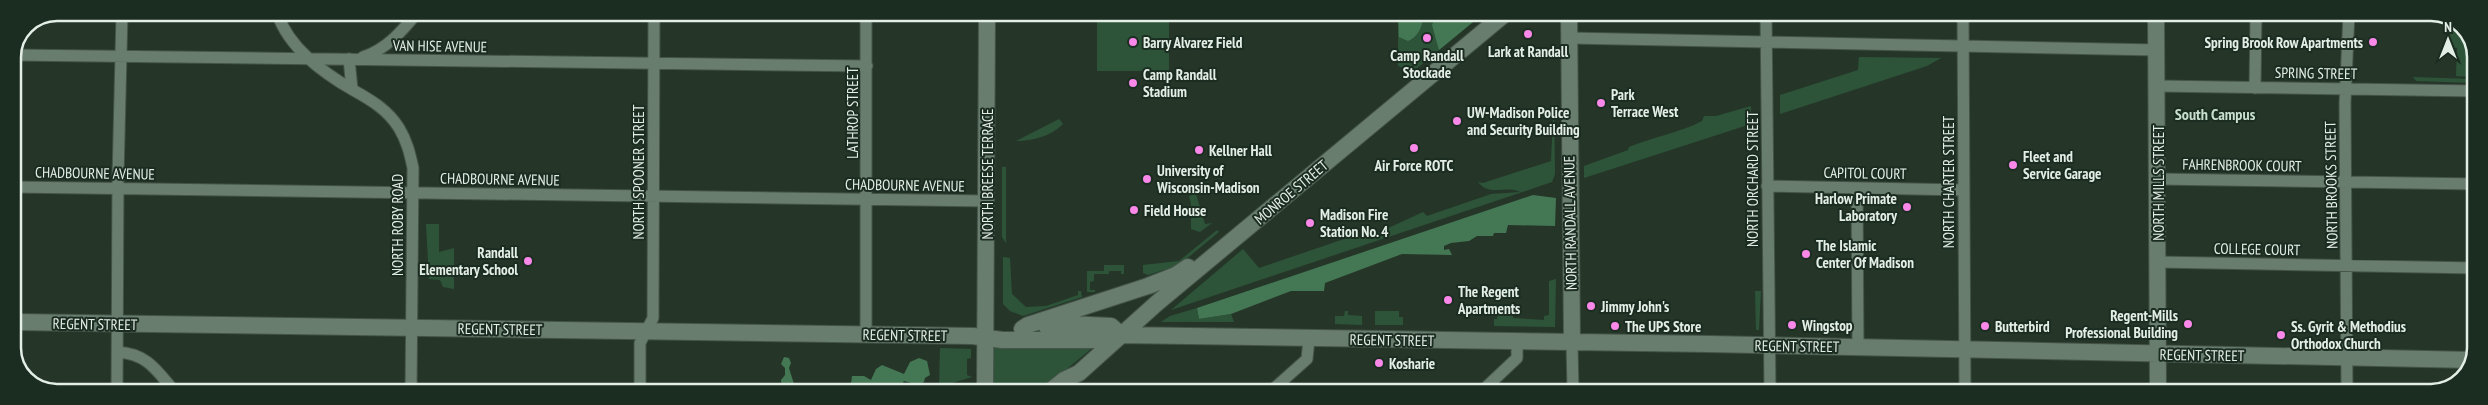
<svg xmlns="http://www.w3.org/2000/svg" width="2488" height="405" font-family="'PT Sans Narrow',sans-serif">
<rect width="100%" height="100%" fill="#253629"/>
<path fill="#2d5439" d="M 1097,13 L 1169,13 L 1169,71 L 1097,71 Z
M 1398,13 L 1484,13 L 1404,79 L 1406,69 L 1398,66 Z
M 2452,21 L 2463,26 L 2474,50 L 2467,64 L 2475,68 L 2472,77 L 2456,76 L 2457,48 L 2451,47 L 2449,35 Z
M 1859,57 L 1941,58 L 1927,66 L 1780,114 L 1780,95 L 1858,70 Z
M 2413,77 L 2472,79 L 2472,83 L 2416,81 Z
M 1554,99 L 1555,174 L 1552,182 L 1171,310 L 1243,249 L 1259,268 L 1353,236 L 1369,237 L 1423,212 L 1427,216 L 1491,194 L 1520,192 C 1506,185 1489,197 1478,182 L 1483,183 L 1551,161 Z
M 1751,106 L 1751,124 L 1584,178 L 1584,166 L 1628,150 L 1629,147 C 1653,137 1679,133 1702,121 L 1704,116 L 1716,116 Z
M 1059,119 L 1063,124 C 1051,136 1033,141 1016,141 Z
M 1002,167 L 1006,167 L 1006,243 L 1002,237 Z
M 1196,194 L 1205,224 L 1212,223 L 1200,232 L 1191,229 L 1191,204 L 1189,196 Z
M 426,224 L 439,224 L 439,252 L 454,248 L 454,289 L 443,287 L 440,280 L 429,279 Z
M 1217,230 L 1219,232 L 1179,265 L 1148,275 L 1143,273 L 1143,265 L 1179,261 Z
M 1003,257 L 1010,258 L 1012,294 L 1026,307 L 1046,306 L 1078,295 L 1078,291 L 1081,291 L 1082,297 L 1023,316 L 1010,311 L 1003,304 Z
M 1104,265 L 1124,265 L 1124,274 L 1121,274 L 1121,271 L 1109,271 L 1109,274 L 1094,274 L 1094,281 L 1090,282 L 1090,290 L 1095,290 L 1095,292 L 1087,292 L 1087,271 L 1104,271 Z
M 1556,279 L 1555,327 L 1494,326 L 1494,319 L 1497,319 L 1498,313 L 1513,313 L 1513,318 L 1544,320 L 1544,316 L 1549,315 L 1549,281 Z
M 1755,291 L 1761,291 L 1759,330 L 1756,330 Z
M 1197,308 L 1199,319 L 1231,314 L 1234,322 L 1161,322 L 1170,316 Z
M 1345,311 L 1348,311 L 1348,315 L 1362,316 L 1362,325 L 1335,324 L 1335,316 L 1344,316 Z
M 1375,311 L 1399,311 L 1399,317 L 1403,317 L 1403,325 L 1375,325 Z
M 1055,345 L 1090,346 L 1091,349 L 1039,392 L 994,392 C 994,379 985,359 995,347 L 1040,349 Z
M 940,348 L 971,349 L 971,358 L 967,359 L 967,375 L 972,377 L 939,387 Z"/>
<path fill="#447753" d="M 1398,13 L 1422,13 C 1425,23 1418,38 1408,41 L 1399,37 Z
M 1437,13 L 1484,13 L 1439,50 L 1432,25 Z
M 1533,195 L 1556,198 L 1555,226 L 1508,225 L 1506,233 L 1494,233 L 1493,236 L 1477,236 L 1469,241 L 1451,243 L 1444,246 L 1444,250 L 1449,249 L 1452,255 L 1402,254 L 1325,283 L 1324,291 L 1291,291 L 1231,314 L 1199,319 L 1197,308 Z
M 784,357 L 789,358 L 791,363 L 789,368 L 794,384 L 791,386 L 793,392 L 782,392 L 781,380 L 785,375 L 785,368 L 781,364 Z
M 919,358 L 927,361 L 930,375 L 925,378 L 924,382 L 918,385 L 904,381 L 897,392 L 856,392 L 854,383 L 851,384 L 852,376 L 864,376 L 871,380 L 876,369 L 882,365 L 904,374 L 910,362 Z"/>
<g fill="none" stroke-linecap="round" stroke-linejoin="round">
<defs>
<path id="street" d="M 277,13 C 289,48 322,72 353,90 C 371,100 388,110 399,128 C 407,141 410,154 413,168 L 411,392
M 1766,13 L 1770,392
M 1963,13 L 1965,392
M 1569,38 L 2157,50
M 14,55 L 867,66
M 363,57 C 387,49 402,31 417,13
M 349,59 L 352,89
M 2157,86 L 2475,91
M 2255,88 L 2256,13
M 2158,179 L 2475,184
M 1767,186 L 1963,190
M 13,187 L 987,201
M 1857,188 L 1858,348
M 2158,262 L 2475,268
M 866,334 L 866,13
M 1572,343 L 1573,392
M 118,352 C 148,354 157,371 175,392
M 117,392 L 118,177 L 122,13
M 640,392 L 640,343 L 653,318 L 654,13
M 1270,392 L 1307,359 L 1309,339
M 1481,392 L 1517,358 L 1517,342
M 2347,392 L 2345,103 L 2349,13"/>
<path id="secondary" d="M 1569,13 L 1572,343
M 2156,13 L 2158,392
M 13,322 L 973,336 L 1002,340 L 1096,340 L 1121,335 L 1709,344 L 2472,360
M 1047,327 L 1067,324 L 1111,326 L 1121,335
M 1022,329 L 1028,325 L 1148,286 L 1176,275 L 1188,267
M 985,392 L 987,13
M 1049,392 L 1064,380 L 1079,373 L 1157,303 L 1506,13"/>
</defs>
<use href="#street" stroke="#455449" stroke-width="13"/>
<use href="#secondary" stroke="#455449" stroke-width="18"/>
<use href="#street" stroke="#697d6e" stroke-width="11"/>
<use href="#secondary" stroke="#697d6e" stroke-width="16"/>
</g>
<g fill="#f988e9" stroke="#1b2c20" stroke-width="2">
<circle cx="1528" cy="34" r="5"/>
<circle cx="1427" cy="38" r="5"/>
<circle cx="1133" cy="42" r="5"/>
<circle cx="2373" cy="42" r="5"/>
<circle cx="1133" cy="83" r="5"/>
<circle cx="1601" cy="103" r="5"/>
<circle cx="1457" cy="121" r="5"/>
<circle cx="1414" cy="148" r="5"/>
<circle cx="1199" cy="150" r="5"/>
<circle cx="2013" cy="165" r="5"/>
<circle cx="1147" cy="179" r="5"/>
<circle cx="1907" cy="207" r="5"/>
<circle cx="1134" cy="210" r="5"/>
<circle cx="1310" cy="223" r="5"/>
<circle cx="1806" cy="254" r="5"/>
<circle cx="528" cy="261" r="5"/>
<circle cx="1448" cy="300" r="5"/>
<circle cx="1591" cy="306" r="5"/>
<circle cx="2188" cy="324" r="5"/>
<circle cx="1792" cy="325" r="5"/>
<circle cx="1615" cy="326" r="5"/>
<circle cx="1985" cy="326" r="5"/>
<circle cx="2281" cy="335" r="5"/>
<circle cx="1379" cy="363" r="5"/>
</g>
<g text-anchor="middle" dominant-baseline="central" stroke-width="4" stroke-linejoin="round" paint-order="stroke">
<g font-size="15" font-weight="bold" fill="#e3eee6" stroke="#1b2c20" text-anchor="start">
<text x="1143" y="42">Barry Alvarez Field</text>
<text x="2363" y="42" text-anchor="end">Spring Brook Row Apartments</text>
<text x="1528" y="51" text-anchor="middle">Lark at Randall</text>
<text x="1427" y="55" text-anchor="middle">Camp Randall<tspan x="1427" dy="17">Stockade</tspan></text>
<text x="1143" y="74">Camp Randall<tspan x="1143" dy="17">Stadium</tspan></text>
<text x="1611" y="94">Park<tspan x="1611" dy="17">Terrace West</tspan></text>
<text x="1467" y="112">UW-Madison Police<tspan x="1467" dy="17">and Security Building</tspan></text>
<text x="1209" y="150">Kellner Hall</text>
<text x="2023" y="156">Fleet and<tspan x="2023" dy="17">Service Garage</tspan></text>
<text x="1414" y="165" text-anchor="middle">Air Force ROTC</text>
<text x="1157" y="170">University of<tspan x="1157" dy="17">Wisconsin-Madison</tspan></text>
<text x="1897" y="198" text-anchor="end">Harlow Primate<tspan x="1897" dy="17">Laboratory</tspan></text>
<text x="1144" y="210">Field House</text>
<text x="1320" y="214">Madison Fire<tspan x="1320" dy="17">Station No. 4</tspan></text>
<text x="1816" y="245">The Islamic<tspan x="1816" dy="17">Center Of Madison</tspan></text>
<text x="518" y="252" text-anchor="end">Randall<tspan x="518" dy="17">Elementary School</tspan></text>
<text x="1458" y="291">The Regent<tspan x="1458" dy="17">Apartments</tspan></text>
<text x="1601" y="306">Jimmy John's</text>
<text x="2178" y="315" text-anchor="end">Regent-Mills<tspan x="2178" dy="17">Professional Building</tspan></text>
<text x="1802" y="325">Wingstop</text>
<text x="1625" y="326">The UPS Store</text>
<text x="1995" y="326">Butterbird</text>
<text x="2291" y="326">Ss. Gyrit &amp; Methodius<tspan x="2291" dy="17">Orthodox Church</tspan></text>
<text x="1389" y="363">Kosharie</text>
</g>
<g font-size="15" fill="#e3eee6" stroke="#1b2c20">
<text transform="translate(440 46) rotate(1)">VAN HISE AVENUE</text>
<text transform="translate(2316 73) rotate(1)">SPRING STREET</text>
<text transform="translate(852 113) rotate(-90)">LATHROP STREET</text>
<text transform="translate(2242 165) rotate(1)">FAHRENBROOK COURT</text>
<text transform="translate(638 172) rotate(-90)">NORTH SPOONER STREET</text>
<text transform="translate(95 173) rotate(1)">CHADBOURNE AVENUE</text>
<text transform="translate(1865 173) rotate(1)">CAPITOL COURT</text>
<text transform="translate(987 174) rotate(-90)">NORTH BREESE TERRACE</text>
<text transform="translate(500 179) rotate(1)">CHADBOURNE AVENUE</text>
<text transform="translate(1752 179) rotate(-90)">NORTH ORCHARD STREET</text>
<text transform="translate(1948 182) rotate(-90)">NORTH CHARTER STREET</text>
<text transform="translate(2158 183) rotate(-90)">NORTH MILLS STREET</text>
<text transform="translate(905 185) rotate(1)">CHADBOURNE AVENUE</text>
<text transform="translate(2331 185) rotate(-91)">NORTH BROOKS STREET</text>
<text transform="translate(1291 192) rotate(-40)">MONROE STREET</text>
<text transform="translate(1570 223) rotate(-91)">NORTH RANDALL AVENUE</text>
<text transform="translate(397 225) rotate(-90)">NORTH ROBY ROAD</text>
<text transform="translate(2257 249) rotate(1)">COLLEGE COURT</text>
<text transform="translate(95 324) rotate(1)">REGENT STREET</text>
<text transform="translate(500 329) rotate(1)">REGENT STREET</text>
<text transform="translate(905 335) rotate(1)">REGENT STREET</text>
<text transform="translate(1392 340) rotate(1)">REGENT STREET</text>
<text transform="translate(1797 346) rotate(1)">REGENT STREET</text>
<text transform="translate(2202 355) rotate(1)">REGENT STREET</text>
</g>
<g font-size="16" font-weight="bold" fill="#c9dfce" stroke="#1b2c20">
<text x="2215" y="114">South Campus</text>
</g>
</g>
<path d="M0 0H2488V405H0ZM57 21H2431A36 36 0 0 1 2467 57V348A36 36 0 0 1 2431 384H57A36 36 0 0 1 21 348V57A36 36 0 0 1 57 21Z" fill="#1b2c20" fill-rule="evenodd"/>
<path fill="none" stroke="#e3eee6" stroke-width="2.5" d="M57 21H2431A36 36 0 0 1 2467 57V348A36 36 0 0 1 2431 384H57A36 36 0 0 1 21 348V57A36 36 0 0 1 57 21Z"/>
<g transform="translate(2448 40)" stroke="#1b2c20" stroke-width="4" paint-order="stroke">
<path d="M0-4L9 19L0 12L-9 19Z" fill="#e3eee6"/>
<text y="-8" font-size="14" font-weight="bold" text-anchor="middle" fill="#e3eee6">N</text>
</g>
</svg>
